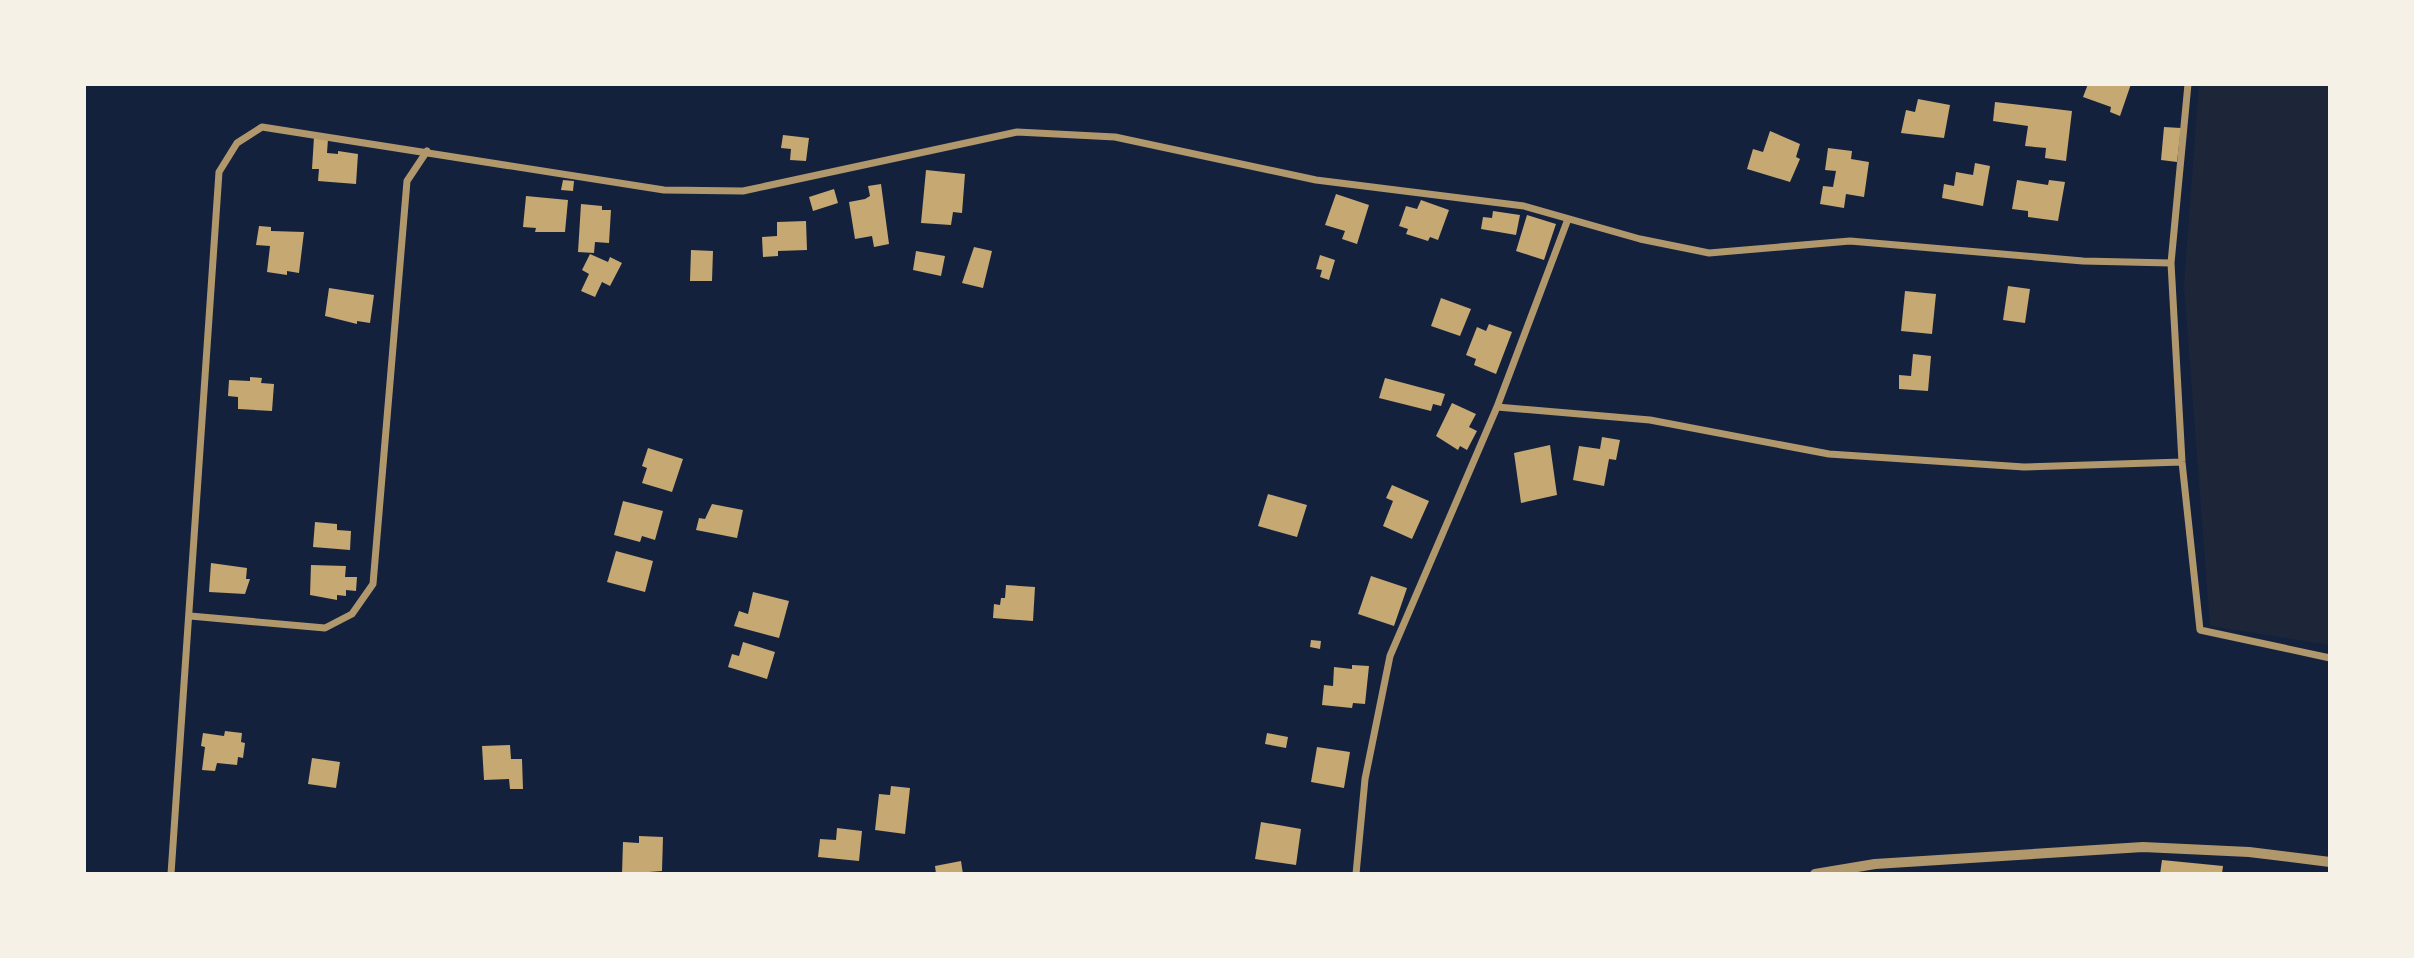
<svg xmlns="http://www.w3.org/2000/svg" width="2414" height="958" font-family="'Varela Round',sans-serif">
<rect width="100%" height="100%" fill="#14213d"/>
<path fill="#1d2539" d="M 2199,84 L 2330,84 L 2330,645 L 2210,626 L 2184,285 Z"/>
<path fill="#c6a872" d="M 2088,84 L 2131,84 L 2120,116 L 2110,112 L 2111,107 L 2083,97 Z
M 1918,99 L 1950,105 L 1944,138 L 1901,133 L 1906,110 L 1915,112 Z
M 1995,102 L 2072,111 L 2066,161 L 2045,158 L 2046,148 L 2025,146 L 2028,126 L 1993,121 Z
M 2164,127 L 2181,128 L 2177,162 L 2161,160 Z
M 1770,131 L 1800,144 L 1796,157 L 1800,159 L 1790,182 L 1747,169 L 1753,149 L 1763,152 Z
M 783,135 L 809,138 L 806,161 L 790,160 L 791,149 L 781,148 Z
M 314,137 L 328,139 L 327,153 L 338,154 L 338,151 L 358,154 L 356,184 L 318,181 L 319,169 L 312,169 Z
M 1828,148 L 1852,151 L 1851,159 L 1869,162 L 1864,197 L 1846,194 L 1844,208 L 1820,204 L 1823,186 L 1833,187 L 1836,171 L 1825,170 Z
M 1975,163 L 1990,166 L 1983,206 L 1942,198 L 1944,184 L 1954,186 L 1956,172 L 1973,175 Z
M 926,170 L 965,174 L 962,213 L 953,212 L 951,225 L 921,223 Z
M 563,180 L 574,181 L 573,191 L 561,190 Z
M 2017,180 L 2048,185 L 2049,180 L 2065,182 L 2058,221 L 2028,217 L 2028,211 L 2012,209 Z
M 881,184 L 889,244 L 874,247 L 872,236 L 855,239 L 849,202 L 865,199 L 870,196 L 868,186 Z
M 834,189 L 838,203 L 813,211 L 809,197 Z
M 1336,194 L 1369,205 L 1357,244 L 1342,239 L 1345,231 L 1325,225 Z
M 526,196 L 568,200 L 565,232 L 535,232 L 536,228 L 523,227 Z
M 1421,200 L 1449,210 L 1438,240 L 1430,237 L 1428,241 L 1406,234 L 1408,229 L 1399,226 L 1406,206 L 1417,209 Z
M 581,204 L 602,206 L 602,210 L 611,210 L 609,243 L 595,242 L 594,253 L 578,252 Z
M 1493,211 L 1520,215 L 1516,235 L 1481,229 L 1483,217 L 1492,218 Z
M 1527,215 L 1556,224 L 1544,260 L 1516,251 Z
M 806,221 L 807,250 L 778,251 L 778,256 L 763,257 L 762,237 L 777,236 L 777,222 Z
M 259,226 L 271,227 L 271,231 L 304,232 L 299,273 L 287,271 L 287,275 L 267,272 L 270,246 L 256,245 Z
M 974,247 L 992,251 L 983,288 L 962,283 Z
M 691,250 L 713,251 L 712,281 L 690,281 Z
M 916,251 L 945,256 L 941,276 L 913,270 Z
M 590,254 L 608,262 L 610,257 L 622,263 L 610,286 L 602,282 L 595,297 L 581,291 L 589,274 L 582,270 Z
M 1320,255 L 1335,260 L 1329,280 L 1320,277 L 1322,270 L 1316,269 Z
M 2008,286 L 2030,289 L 2025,323 L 2003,320 Z
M 329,288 L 374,295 L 370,323 L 357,321 L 357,324 L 325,316 Z
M 1905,291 L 1936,294 L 1932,334 L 1901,331 Z
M 1441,298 L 1471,309 L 1460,336 L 1431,326 Z
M 1489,324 L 1512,332 L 1496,374 L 1474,365 L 1476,359 L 1466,355 L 1477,327 L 1486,331 Z
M 1913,354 L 1931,356 L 1928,391 L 1899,389 L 1899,375 L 1911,376 Z
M 250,377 L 262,378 L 261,383 L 274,384 L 272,411 L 238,409 L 238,397 L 228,396 L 229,380 L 250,381 Z
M 1385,378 L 1445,394 L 1441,406 L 1433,404 L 1431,411 L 1379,398 Z
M 1452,403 L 1476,414 L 1469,427 L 1477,431 L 1467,450 L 1460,446 L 1458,450 L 1436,436 Z
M 1602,437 L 1620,440 L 1616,460 L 1609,459 L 1604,486 L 1573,480 L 1579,446 L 1600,449 Z
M 1550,445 L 1557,495 L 1521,503 L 1514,453 Z
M 648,448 L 683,459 L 672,492 L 642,483 L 647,468 L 642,466 Z
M 1392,485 L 1429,501 L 1412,539 L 1383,526 L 1393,501 L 1386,498 Z
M 1268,494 L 1307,505 L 1297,537 L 1258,526 Z
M 623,501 L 663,511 L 655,540 L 642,536 L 640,542 L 614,535 Z
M 712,504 L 743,510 L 737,538 L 696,530 L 699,518 L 705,519 Z
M 315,522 L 337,524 L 337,530 L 351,531 L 350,550 L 313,547 Z
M 616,551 L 653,561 L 645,592 L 607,582 Z
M 211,563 L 247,568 L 246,579 L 250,579 L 245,594 L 209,592 Z
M 311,565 L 346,566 L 345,577 L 357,577 L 356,591 L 346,590 L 346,596 L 337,595 L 337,600 L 310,595 Z
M 1371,576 L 1407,588 L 1394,626 L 1358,614 Z
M 1006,585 L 1035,587 L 1033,621 L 993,618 L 994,604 L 1000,605 L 1001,598 L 1005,598 Z
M 753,592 L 789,601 L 779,638 L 734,626 L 739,611 L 748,614 Z
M 1311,640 L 1321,641 L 1320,649 L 1310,647 Z
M 743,642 L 775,652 L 767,679 L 728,667 L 732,654 L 739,656 Z
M 1352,665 L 1369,666 L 1365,704 L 1353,703 L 1352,708 L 1322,705 L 1324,685 L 1333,686 L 1334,667 L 1352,669 Z
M 225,731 L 242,733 L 241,742 L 245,743 L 243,758 L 238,757 L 237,765 L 217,763 L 215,771 L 202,770 L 205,747 L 201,746 L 203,733 L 224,736 Z
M 1267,733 L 1288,737 L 1286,748 L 1265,744 Z
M 510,745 L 511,759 L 522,759 L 523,789 L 510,789 L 509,779 L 484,780 L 482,746 Z
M 1317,747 L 1350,752 L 1344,788 L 1311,782 Z
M 312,758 L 340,762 L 336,788 L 308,784 Z
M 891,786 L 910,788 L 905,834 L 875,830 L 879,794 L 890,795 Z
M 1261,822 L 1301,829 L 1296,865 L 1255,859 Z
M 837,828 L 862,831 L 859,861 L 818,857 L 820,839 L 836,840 Z
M 639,836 L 663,837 L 662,871 L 622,874 L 623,842 L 639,843 Z
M 2162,860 L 2223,866 L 2222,874 L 2160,874 Z
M 961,861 L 963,874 L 936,874 L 935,866 Z"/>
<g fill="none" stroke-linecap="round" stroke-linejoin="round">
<path stroke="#b1986c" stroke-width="7" d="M 2188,84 L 2171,263 L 2182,462 L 2200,630 L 2330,658
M 1497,407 L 1650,420 L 1829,454 L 2024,467 L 2182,462
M 190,616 L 325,628 L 352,614 L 373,584 L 407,181 L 427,151
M 171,874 L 219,172 L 237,143 L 262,127 L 664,190 L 743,191 L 1017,132 L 1115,137 L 1316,180 L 1524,206 L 1640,239 L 1709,253 L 1850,241 L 2083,261 L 2171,263
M 1356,874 L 1365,779 L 1390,656 L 1497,407 L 1568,219"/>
<path stroke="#b1986c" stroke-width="10" d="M 1815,874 L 1875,864 L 2143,847 L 2249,852 L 2330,862"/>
</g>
<rect width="2414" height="958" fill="none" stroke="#f6f1e7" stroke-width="172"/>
</svg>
